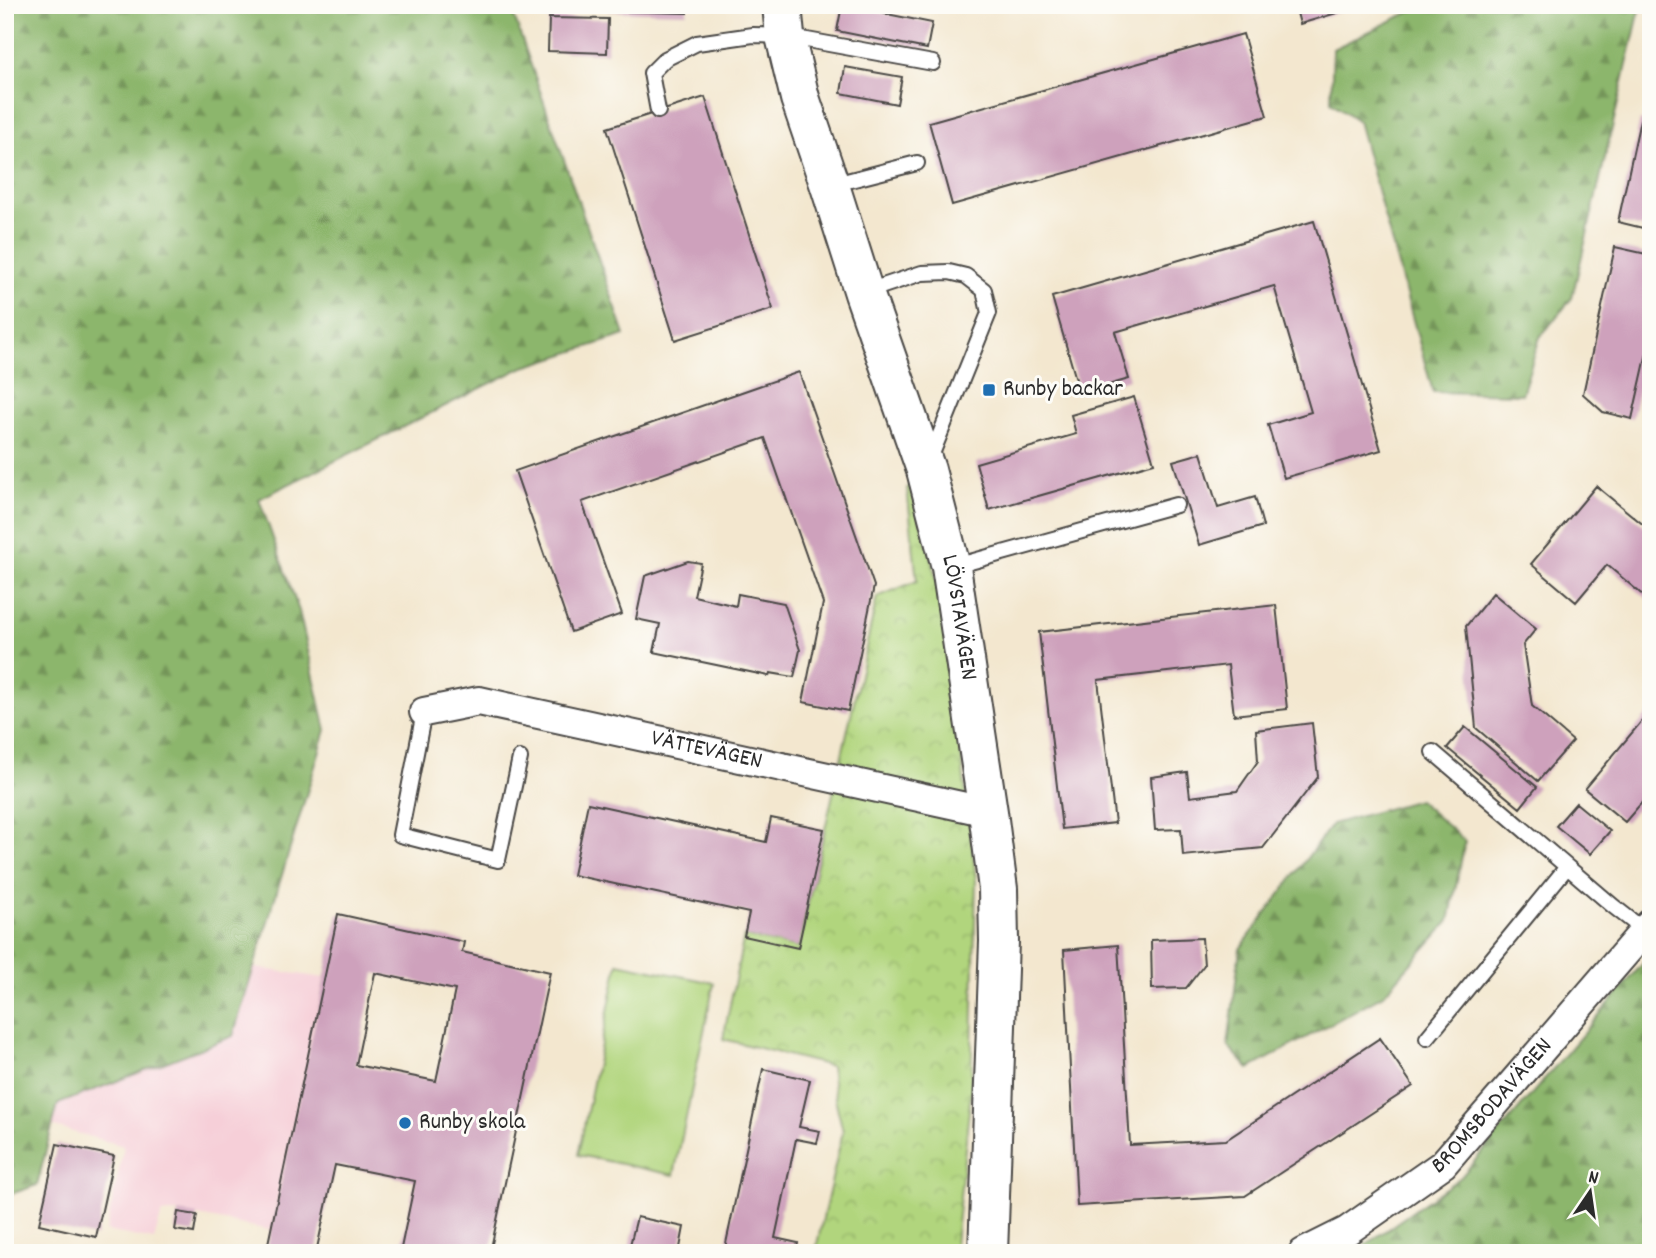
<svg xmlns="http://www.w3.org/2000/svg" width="1656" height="1258" font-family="Dekko,sans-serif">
<defs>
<pattern id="forest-firs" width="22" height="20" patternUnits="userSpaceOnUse" patternTransform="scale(1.75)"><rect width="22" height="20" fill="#8cb66c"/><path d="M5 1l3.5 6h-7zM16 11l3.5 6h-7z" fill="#739459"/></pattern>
<pattern id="park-crowns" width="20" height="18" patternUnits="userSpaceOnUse" patternTransform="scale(1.75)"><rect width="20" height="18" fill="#b1d57d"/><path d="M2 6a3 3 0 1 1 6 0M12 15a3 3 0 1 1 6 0" fill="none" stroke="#98b76c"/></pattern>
</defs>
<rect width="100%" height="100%" fill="#fdfcf7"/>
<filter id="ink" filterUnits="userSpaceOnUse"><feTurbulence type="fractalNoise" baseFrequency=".0143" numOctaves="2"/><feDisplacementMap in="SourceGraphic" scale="14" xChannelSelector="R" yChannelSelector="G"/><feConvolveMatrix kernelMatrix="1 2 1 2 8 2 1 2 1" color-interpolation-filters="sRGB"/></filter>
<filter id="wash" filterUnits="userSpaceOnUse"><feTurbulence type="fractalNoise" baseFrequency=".00686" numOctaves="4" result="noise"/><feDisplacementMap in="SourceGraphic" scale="28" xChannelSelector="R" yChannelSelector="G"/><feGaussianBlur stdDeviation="1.57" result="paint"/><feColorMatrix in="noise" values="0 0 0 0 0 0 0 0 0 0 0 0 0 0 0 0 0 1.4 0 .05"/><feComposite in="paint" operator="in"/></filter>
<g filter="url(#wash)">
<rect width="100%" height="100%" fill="#f3e7cf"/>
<path fill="#f6cfd8" d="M 189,958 L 324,978 L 270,1230 L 178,1212 L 162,1213 L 154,1240 L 106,1231 L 124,1146 L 33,1121 Z"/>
<path fill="url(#forest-firs)" stroke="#5c704c" stroke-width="2" d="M 5,5 L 510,5 L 625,335 L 521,368 L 259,499 L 299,611 L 326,730 L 233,1036 L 58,1104 L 37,1185 L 5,1196 Z
M 1424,5 L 1641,5 L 1572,298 L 1540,337 L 1522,394 L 1433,392 L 1358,121 L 1331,102 L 1333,49 Z
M 1418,800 L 1465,841 L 1449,921 L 1383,995 L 1249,1069 L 1228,1046 L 1240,949 L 1332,824 Z
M 1651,954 L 1651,1253 L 1354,1253 L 1461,1177 Z"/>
<path fill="url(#park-crowns)" stroke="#6e8054" stroke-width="2" d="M 910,485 L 933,564 L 947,637 L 976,880 L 971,1091 L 954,1253 L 815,1253 L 843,1131 L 835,1098 L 831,1066 L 723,1039 L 744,936 L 798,948 C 824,831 852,715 877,597 L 917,581 L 907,488 Z"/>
<path fill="#b1d57d" stroke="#6e8054" stroke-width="2" d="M 618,963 L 714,983 L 674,1175 L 578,1155 Z"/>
<g id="blocks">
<path fill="#cea1bc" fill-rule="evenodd" d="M 607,5 L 687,5 L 687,13 L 607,11 Z
M 842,5 L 932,23 L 927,49 L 837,31 Z
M 1295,5 L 1360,5 L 1360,6 L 1300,24 Z
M 549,18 L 608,19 L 607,53 L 548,51 Z
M 1243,34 L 1267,116 L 952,205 L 929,122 Z
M 845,67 L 902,77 L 897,104 L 841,93 Z
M 705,97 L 773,309 L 675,340 L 607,128 Z
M 1640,120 L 1651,122 L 1651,230 L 1618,222 Z
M 1314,221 L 1381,450 L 1284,478 L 1268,425 L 1311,412 L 1274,286 L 1115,332 L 1129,379 L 1080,393 L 1052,297 Z
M 1615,247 L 1651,255 L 1651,335 L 1632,419 L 1603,412 L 1583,394 Z
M 799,372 L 874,586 L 848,711 L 803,702 L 823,603 L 765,438 L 582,502 L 622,614 L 571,632 L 515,471 Z
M 1134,397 L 1154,463 L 989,510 L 976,463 L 1076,434 L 1071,415 Z
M 1201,453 L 1218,508 L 1255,497 L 1263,526 L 1199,545 L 1173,461 Z
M 1596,486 L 1651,531 L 1651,602 L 1607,565 L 1576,602 L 1531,564 Z
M 688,561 L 701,563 L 694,596 L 736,606 L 738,594 L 784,603 L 800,650 L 794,677 L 770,673 L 769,676 L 654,652 L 660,624 L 636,619 L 645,576 Z
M 1493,593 L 1536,629 L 1523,645 L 1532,706 L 1573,741 L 1538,781 L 1476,728 L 1466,626 Z
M 1276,605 L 1287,709 L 1234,715 L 1228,665 L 1098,680 L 1115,823 L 1062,829 L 1039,632 Z
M 1651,710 L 1651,792 L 1625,822 L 1585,789 Z
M 1312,723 L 1318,777 L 1263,848 L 1183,856 L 1181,829 L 1155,830 L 1151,777 L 1187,772 L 1190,797 L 1237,791 L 1258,761 L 1256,730 Z
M 1465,727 L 1537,787 L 1520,808 L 1447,748 Z
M 588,803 L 766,842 L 771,818 L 824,829 L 798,948 L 744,936 L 749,913 L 573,875 Z
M 1576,803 L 1610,831 L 1590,854 L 1556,826 Z
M 338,914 L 464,942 L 462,952 L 550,972 L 490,1253 L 400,1253 L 415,1181 L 335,1165 L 316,1253 L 266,1253 ZM 375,973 L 455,990 L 436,1081 L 356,1065 Z
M 1202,938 L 1204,965 L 1186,988 L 1152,989 L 1151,940 Z
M 1118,945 L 1130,1145 L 1226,1140 L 1380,1038 L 1413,1086 L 1245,1196 L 1077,1206 L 1064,950 Z
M 763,1069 L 810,1080 L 799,1127 L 820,1131 L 817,1143 L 796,1139 L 775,1238 L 798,1243 L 796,1253 L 773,1248 L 772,1253 L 724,1253 Z
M 57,1144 L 114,1156 L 96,1237 L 39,1224 Z
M 178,1212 L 197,1215 L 194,1233 L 175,1230 Z
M 637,1217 L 684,1227 L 679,1253 L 628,1253 Z"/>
</g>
</g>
<g filter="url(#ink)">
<use href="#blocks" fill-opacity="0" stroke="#494744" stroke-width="2"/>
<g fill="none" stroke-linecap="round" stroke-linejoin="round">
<defs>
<path id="lane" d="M 658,111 L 651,73 L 665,59 L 697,43 L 753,35 L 785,36 L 933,63
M 831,185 L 917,163
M 865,292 L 922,273 L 949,272 L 966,276 L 984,290 L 989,313 L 930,459
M 952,567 L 1176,505
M 424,712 L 400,835 L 498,860 L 520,758
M 1433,752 L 1613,906 L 1645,931
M 1427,1038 L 1567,867"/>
<g id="street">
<path id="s1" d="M 424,712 L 479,701 L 988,812"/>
<path id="s2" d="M 1303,1253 L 1347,1231 L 1443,1164 L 1651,923"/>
</g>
<g id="secondary">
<path id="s3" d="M 782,5 L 785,36 L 800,98 L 830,186 L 864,293 L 926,470 L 951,567 L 988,812 L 998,889 L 999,941 L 988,1253"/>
</g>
</defs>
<use href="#lane" stroke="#494744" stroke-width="18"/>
<use href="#street" stroke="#494744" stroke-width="32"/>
<use href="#secondary" stroke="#494744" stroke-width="42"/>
<use href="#lane" stroke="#fff" stroke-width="14"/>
<use href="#street" stroke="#fff" stroke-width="28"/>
<use href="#secondary" stroke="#fff" stroke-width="38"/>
</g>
</g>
<g fill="#1f6fb2" stroke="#fdfcf7" stroke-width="2.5">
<rect x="982" y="383" width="14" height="14" rx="3.5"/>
<circle cx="405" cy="1123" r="7"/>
</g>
<g text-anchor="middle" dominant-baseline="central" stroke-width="6" stroke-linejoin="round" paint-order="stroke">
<g font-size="24" fill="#2b2b2b" stroke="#fdfcf7" text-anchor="start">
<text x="1003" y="390">Runby backar</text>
<text x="419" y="1123">Runby skola</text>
</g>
<g font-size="24" fill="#2b2b2b" stroke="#fdfcf7">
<text stroke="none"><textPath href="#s3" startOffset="639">LÖVSTAVÄGEN</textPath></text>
<text stroke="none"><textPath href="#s1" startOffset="289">VÄTTEVÄGEN</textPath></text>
<text stroke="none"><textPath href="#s2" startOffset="242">BROMSBODAVÄGEN</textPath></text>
</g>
</g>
<rect width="1656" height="1258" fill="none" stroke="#fdfcf7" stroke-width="28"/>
<g transform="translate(1590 1192) rotate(13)" stroke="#fdfcf7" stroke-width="5" paint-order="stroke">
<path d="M0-5L12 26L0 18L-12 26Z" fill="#2b2b2b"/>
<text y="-10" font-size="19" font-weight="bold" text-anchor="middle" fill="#2b2b2b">N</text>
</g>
</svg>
